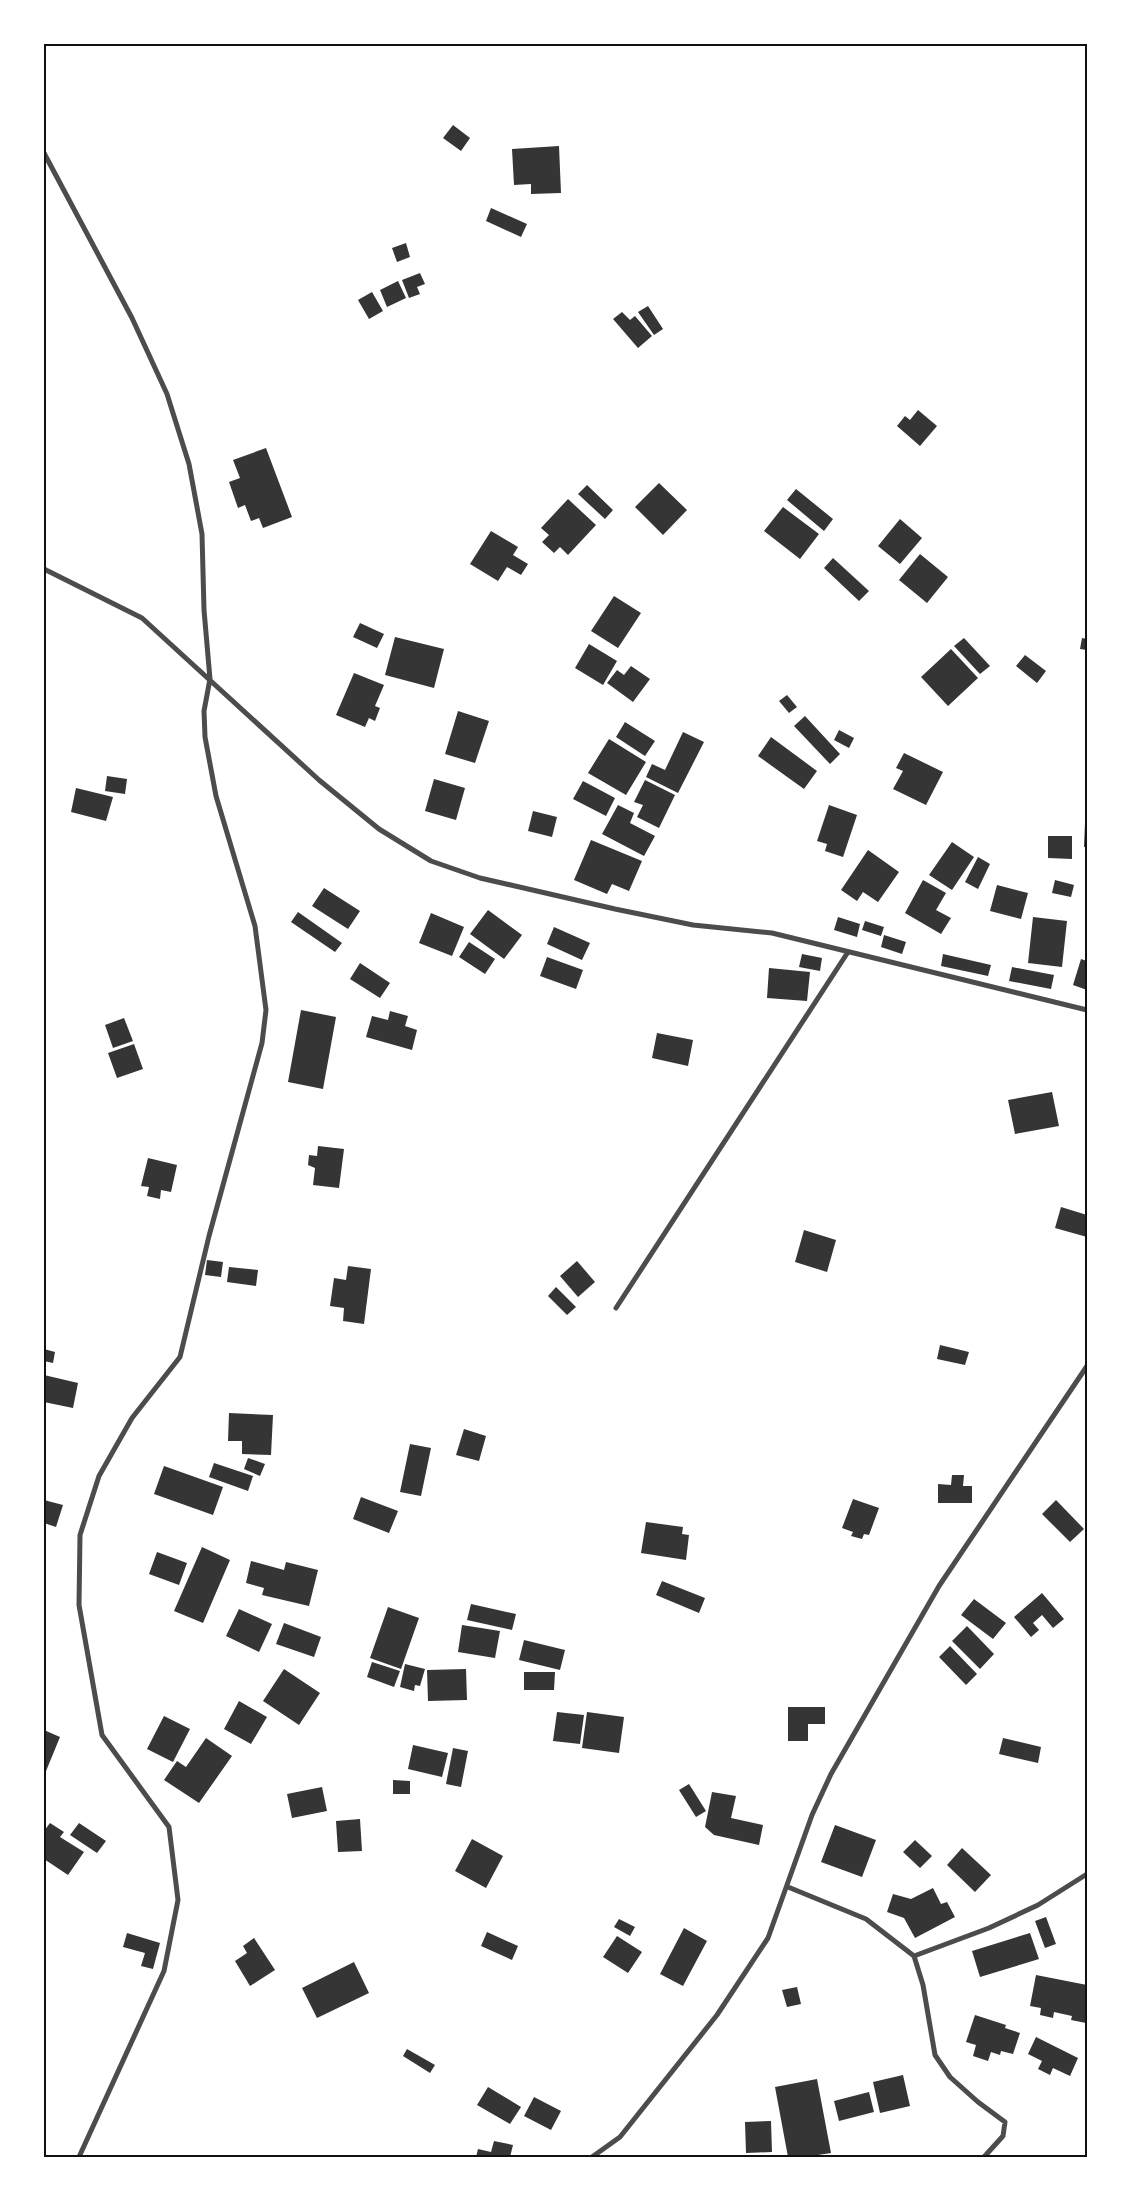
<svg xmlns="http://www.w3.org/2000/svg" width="1131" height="2201" font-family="Bitter,serif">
<rect width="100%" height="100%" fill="#fff"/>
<path fill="#353535" d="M 453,125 L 470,138 L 461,151 L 443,138 Z
M 559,146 L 561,193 L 531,194 L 531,184 L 514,185 L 512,149 Z
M 491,208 L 527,224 L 521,237 L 486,221 Z
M 406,243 L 410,257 L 397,262 L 392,248 Z
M 420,273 L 425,284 L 417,287 L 420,294 L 409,298 L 402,280 Z
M 398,281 L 406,298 L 387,307 L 380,290 Z
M 372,292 L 383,311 L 369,319 L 358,300 Z
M 648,306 L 663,329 L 654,335 L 638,312 Z
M 622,312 L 630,320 L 635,316 L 652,336 L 638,348 L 613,319 Z
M 918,410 L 937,426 L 920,446 L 897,426 L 905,416 L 910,420 Z
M 266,448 L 292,517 L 263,528 L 259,518 L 251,521 L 245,505 L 238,508 L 229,482 L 240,478 L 233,460 Z
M 659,483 L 687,510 L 663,535 L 635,507 Z
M 587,485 L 613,510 L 605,519 L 578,494 Z
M 796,489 L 833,519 L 824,531 L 787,500 Z
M 568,499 L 596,525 L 568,555 L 560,547 L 554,553 L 542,542 L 549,535 L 541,528 Z
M 783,507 L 819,534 L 800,559 L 764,531 Z
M 900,519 L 922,538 L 900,564 L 878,546 Z
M 491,531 L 518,547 L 513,555 L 528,564 L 521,575 L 507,567 L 498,581 L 470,564 Z
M 920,554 L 948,577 L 927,603 L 899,580 Z
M 833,558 L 869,591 L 859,601 L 824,568 Z
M 614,596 L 641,613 L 618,648 L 591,631 Z
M 360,623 L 384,634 L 377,648 L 353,637 Z
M 395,637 L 444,649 L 434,688 L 385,675 Z
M 964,638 L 990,666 L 980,674 L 954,646 Z
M 1082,638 L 1087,639 L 1087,650 L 1080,649 Z
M 589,644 L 617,661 L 603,685 L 575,668 Z
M 951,649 L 978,678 L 948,706 L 921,677 Z
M 1025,655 L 1046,671 L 1037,683 L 1016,666 Z
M 631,666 L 650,679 L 633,702 L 607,683 L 617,670 L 624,675 Z
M 354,673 L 384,685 L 375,706 L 380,708 L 375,721 L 369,718 L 365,727 L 336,715 Z
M 787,695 L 797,707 L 789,713 L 779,701 Z
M 458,711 L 489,721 L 475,763 L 445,754 Z
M 805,716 L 840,754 L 830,764 L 794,726 Z
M 625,722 L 655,741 L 645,756 L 616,737 Z
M 839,730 L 854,738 L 849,748 L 834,740 Z
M 683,732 L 704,742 L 678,793 L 646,777 L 652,764 L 665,770 Z
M 771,737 L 817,771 L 804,789 L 758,756 Z
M 609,739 L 646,762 L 626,795 L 588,773 Z
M 904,753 L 943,772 L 926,805 L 893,789 L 903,771 L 896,768 Z
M 107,776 L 127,779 L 125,794 L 105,791 Z
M 434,779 L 465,788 L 456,820 L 425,811 Z
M 645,780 L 675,795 L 659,828 L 637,817 L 643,805 L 634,802 Z
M 583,781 L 615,798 L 606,816 L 573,799 Z
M 76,788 L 113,797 L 106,821 L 71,812 Z
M 618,805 L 634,813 L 630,823 L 655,836 L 644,856 L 602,834 Z
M 829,805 L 857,815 L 843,857 L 825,851 L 827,844 L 817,841 Z
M 533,811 L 557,817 L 552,837 L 528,831 Z
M 1085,823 L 1087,823 L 1087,847 L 1084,847 Z
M 1048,836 L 1072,836 L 1072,859 L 1048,858 Z
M 591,840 L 642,861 L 629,891 L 612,884 L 607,894 L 574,880 Z
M 952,842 L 974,857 L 952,890 L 929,875 Z
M 868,850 L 899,872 L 878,902 L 863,892 L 857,901 L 841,890 Z
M 978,857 L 990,864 L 978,889 L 965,882 Z
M 923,880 L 946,893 L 936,910 L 951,918 L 941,934 L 905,913 Z
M 1055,880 L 1074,885 L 1071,897 L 1052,893 Z
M 997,885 L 1028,893 L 1021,919 L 990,911 Z
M 324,888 L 360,911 L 348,929 L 312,906 Z
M 488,910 L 522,935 L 504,959 L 470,934 Z
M 298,912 L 342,943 L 335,952 L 291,922 Z
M 431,913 L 464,927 L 452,956 L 419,943 Z
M 838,917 L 860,924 L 857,937 L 834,930 Z
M 1033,917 L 1067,921 L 1062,967 L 1028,963 Z
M 865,921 L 884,927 L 881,936 L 862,930 Z
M 554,927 L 590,943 L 582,960 L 547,944 Z
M 884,935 L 906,942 L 902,954 L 881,947 Z
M 469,942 L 495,959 L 485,974 L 459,957 Z
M 802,954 L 822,958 L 820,971 L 799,967 Z
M 943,954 L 991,965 L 988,976 L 941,966 Z
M 547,957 L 583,970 L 576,989 L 540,976 Z
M 1081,959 L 1087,961 L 1087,990 L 1073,985 Z
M 360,963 L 390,983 L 380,998 L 350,979 Z
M 1012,967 L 1054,975 L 1051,989 L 1009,981 Z
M 769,968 L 810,972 L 807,1001 L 767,998 Z
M 301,1010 L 336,1017 L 323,1089 L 288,1082 Z
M 390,1011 L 408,1016 L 405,1026 L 417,1030 L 412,1050 L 366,1037 L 372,1016 L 388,1020 Z
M 124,1018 L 133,1041 L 113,1048 L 105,1025 Z
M 657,1033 L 693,1040 L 688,1066 L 652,1058 Z
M 134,1044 L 143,1069 L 117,1078 L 108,1053 Z
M 1052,1092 L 1059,1126 L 1015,1134 L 1008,1100 Z
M 318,1146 L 344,1149 L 339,1188 L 313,1185 L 315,1168 L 308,1165 L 309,1155 L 317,1156 Z
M 148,1158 L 177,1165 L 171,1192 L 161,1190 L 160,1199 L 147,1196 L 149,1187 L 141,1186 Z
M 1061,1207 L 1087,1215 L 1087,1237 L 1055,1228 Z
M 804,1230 L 836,1240 L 827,1272 L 795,1262 Z
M 207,1260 L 223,1262 L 221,1277 L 205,1275 Z
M 577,1261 L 595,1282 L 578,1297 L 560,1276 Z
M 348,1266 L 371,1269 L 364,1324 L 343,1321 L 344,1308 L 330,1306 L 334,1278 L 346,1280 Z
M 229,1267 L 258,1270 L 256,1286 L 227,1282 Z
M 556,1287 L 576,1307 L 567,1315 L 548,1296 Z
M 940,1345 L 969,1352 L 965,1365 L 937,1359 Z
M 44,1349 L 55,1352 L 53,1363 L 44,1361 Z
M 44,1375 L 78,1383 L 73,1408 L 44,1402 Z
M 229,1413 L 273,1415 L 271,1455 L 242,1454 L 242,1441 L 228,1441 Z
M 464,1429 L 486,1436 L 479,1461 L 456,1455 Z
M 410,1444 L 431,1448 L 421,1496 L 400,1492 Z
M 248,1458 L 265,1464 L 260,1476 L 244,1469 Z
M 214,1463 L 253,1476 L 248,1491 L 209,1477 Z
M 164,1466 L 223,1487 L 213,1515 L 154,1494 Z
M 952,1475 L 964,1475 L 963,1486 L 972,1486 L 972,1503 L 938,1503 L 938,1484 L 951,1485 Z
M 361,1497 L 398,1511 L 389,1533 L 353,1519 Z
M 853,1499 L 879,1508 L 869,1535 L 864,1534 L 862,1539 L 851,1536 L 853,1532 L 842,1528 Z
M 44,1500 L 63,1505 L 56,1527 L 44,1523 Z
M 1056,1500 L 1084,1529 L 1070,1542 L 1042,1514 Z
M 646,1522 L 683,1527 L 682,1534 L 689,1535 L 686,1560 L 641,1553 Z
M 202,1547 L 230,1560 L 203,1623 L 174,1611 Z
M 157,1552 L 187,1563 L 179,1585 L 149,1574 Z
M 251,1561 L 284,1570 L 286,1562 L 318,1570 L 309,1606 L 262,1595 L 264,1588 L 246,1583 Z
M 662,1581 L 705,1598 L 699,1613 L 656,1595 Z
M 1042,1593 L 1064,1619 L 1053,1628 L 1042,1615 L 1033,1623 L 1039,1630 L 1031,1637 L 1014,1617 Z
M 974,1599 L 1006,1623 L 993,1639 L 961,1615 Z
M 471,1604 L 516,1614 L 512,1630 L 467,1620 Z
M 388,1607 L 419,1618 L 401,1669 L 370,1658 Z
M 239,1609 L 272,1624 L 259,1652 L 226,1636 Z
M 284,1623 L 321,1637 L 314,1657 L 276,1644 Z
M 462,1625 L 500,1631 L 495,1658 L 458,1652 Z
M 967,1626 L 994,1654 L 980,1669 L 952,1641 Z
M 524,1640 L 565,1650 L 560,1670 L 519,1660 Z
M 950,1646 L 977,1674 L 966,1685 L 939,1657 Z
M 372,1662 L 400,1671 L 394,1687 L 367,1677 Z
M 405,1664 L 425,1669 L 420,1686 L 415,1685 L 414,1691 L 400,1687 Z
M 284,1669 L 320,1693 L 299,1725 L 263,1701 Z
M 466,1669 L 467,1700 L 428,1701 L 427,1670 Z
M 524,1672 L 555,1672 L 554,1690 L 524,1690 Z
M 239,1701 L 267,1717 L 251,1744 L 224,1729 Z
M 788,1707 L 825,1707 L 825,1724 L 808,1724 L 808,1741 L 788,1741 Z
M 557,1712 L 584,1715 L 580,1744 L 553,1741 Z
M 587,1712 L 624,1717 L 619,1753 L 582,1748 Z
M 164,1716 L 190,1729 L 173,1762 L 147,1749 Z
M 44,1730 L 60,1737 L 44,1776 Z
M 206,1738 L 232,1756 L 199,1803 L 164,1780 L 177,1761 L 186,1767 Z
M 1003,1738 L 1041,1747 L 1038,1763 L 999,1754 Z
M 413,1745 L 448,1753 L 442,1777 L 408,1769 Z
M 453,1748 L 468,1751 L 461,1787 L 446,1784 Z
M 393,1780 L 410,1781 L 410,1794 L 393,1794 Z
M 689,1784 L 706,1811 L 696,1817 L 679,1790 Z
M 322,1787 L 327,1811 L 292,1818 L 287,1794 Z
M 712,1792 L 736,1796 L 731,1818 L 763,1825 L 759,1845 L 714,1835 L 705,1827 Z
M 360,1819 L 362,1851 L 338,1852 L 336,1821 Z
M 50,1823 L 64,1832 L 60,1837 L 84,1852 L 68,1875 L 44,1859 L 44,1831 Z
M 79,1823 L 106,1841 L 97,1853 L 70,1835 Z
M 835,1825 L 876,1840 L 862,1877 L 821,1862 Z
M 472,1839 L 503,1856 L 486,1888 L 455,1871 Z
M 915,1840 L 932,1856 L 920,1868 L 903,1852 Z
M 962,1848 L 991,1875 L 975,1892 L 947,1865 Z
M 933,1888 L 941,1904 L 947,1902 L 955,1917 L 915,1938 L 904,1918 L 887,1912 L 893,1894 L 911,1899 Z
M 1046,1917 L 1056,1944 L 1045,1948 L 1035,1921 Z
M 619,1919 L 635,1927 L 630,1936 L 614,1927 Z
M 684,1928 L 707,1941 L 683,1986 L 660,1974 Z
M 487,1932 L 518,1946 L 512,1960 L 481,1946 Z
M 127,1933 L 160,1943 L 153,1969 L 141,1966 L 145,1953 L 123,1947 Z
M 1030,1933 L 1039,1959 L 980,1977 L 972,1951 Z
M 617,1936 L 642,1952 L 628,1973 L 603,1957 Z
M 254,1938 L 275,1970 L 250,1986 L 235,1961 L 247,1953 L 243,1946 Z
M 354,1962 L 369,1993 L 317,2018 L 302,1988 Z
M 1036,1975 L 1087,1985 L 1086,2023 L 1071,2020 L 1072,2016 L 1054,2012 L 1053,2018 L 1040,2015 L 1041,2008 L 1030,2006 Z
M 797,1987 L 801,2004 L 787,2007 L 782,1990 Z
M 975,2015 L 1006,2025 L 1005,2028 L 1020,2033 L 1013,2054 L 1001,2051 L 1000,2055 L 991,2052 L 988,2061 L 973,2056 L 976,2045 L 966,2042 Z
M 1036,2037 L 1078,2058 L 1070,2076 L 1053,2068 L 1050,2075 L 1038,2069 L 1042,2061 L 1028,2054 Z
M 407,2049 L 435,2065 L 430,2073 L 403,2056 Z
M 903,2075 L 910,2106 L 880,2113 L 873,2082 Z
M 817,2079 L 831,2153 L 805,2157 L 788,2157 L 775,2087 Z
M 488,2087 L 521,2107 L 510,2124 L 477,2105 Z
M 869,2092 L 874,2112 L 839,2121 L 834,2101 Z
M 534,2097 L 561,2111 L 551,2130 L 524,2116 Z
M 771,2121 L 772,2152 L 746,2153 L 745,2122 Z
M 494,2141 L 513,2145 L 510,2157 L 476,2157 L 478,2149 L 491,2152 Z"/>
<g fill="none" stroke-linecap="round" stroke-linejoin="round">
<path stroke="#4c4c4c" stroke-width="5" d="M 44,153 L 132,318 L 167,394 L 189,464 L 202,534 L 204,610 L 210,679 L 204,711 L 205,737 L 216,796 L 255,926 L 266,1010 L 262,1043 L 209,1236 L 180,1357 L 132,1418 L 99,1476 L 80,1535 L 79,1605 L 102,1735 L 169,1827 L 178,1900 L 164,1971 L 79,2157
M 44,569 L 142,618 L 319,780 L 379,829 L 431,861 L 480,878 L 615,909 L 693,925 L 772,933 L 1087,1010
M 616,1308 L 848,952
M 788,1887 L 866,1919 L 914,1956 L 989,1928 L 1038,1905 L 1087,1874
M 914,1956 L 923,1985 L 935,2055 L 950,2077 L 978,2102 L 1005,2122 L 1003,2136 L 984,2157
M 592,2157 L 620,2137 L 717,2015 L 768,1938 L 812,1815 L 831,1774 L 939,1586 L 1087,1366"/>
</g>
<rect width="1131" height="2201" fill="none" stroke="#ffffff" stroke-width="90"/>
<rect x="45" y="45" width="1041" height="2111" fill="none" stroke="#111" stroke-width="2"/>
</svg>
